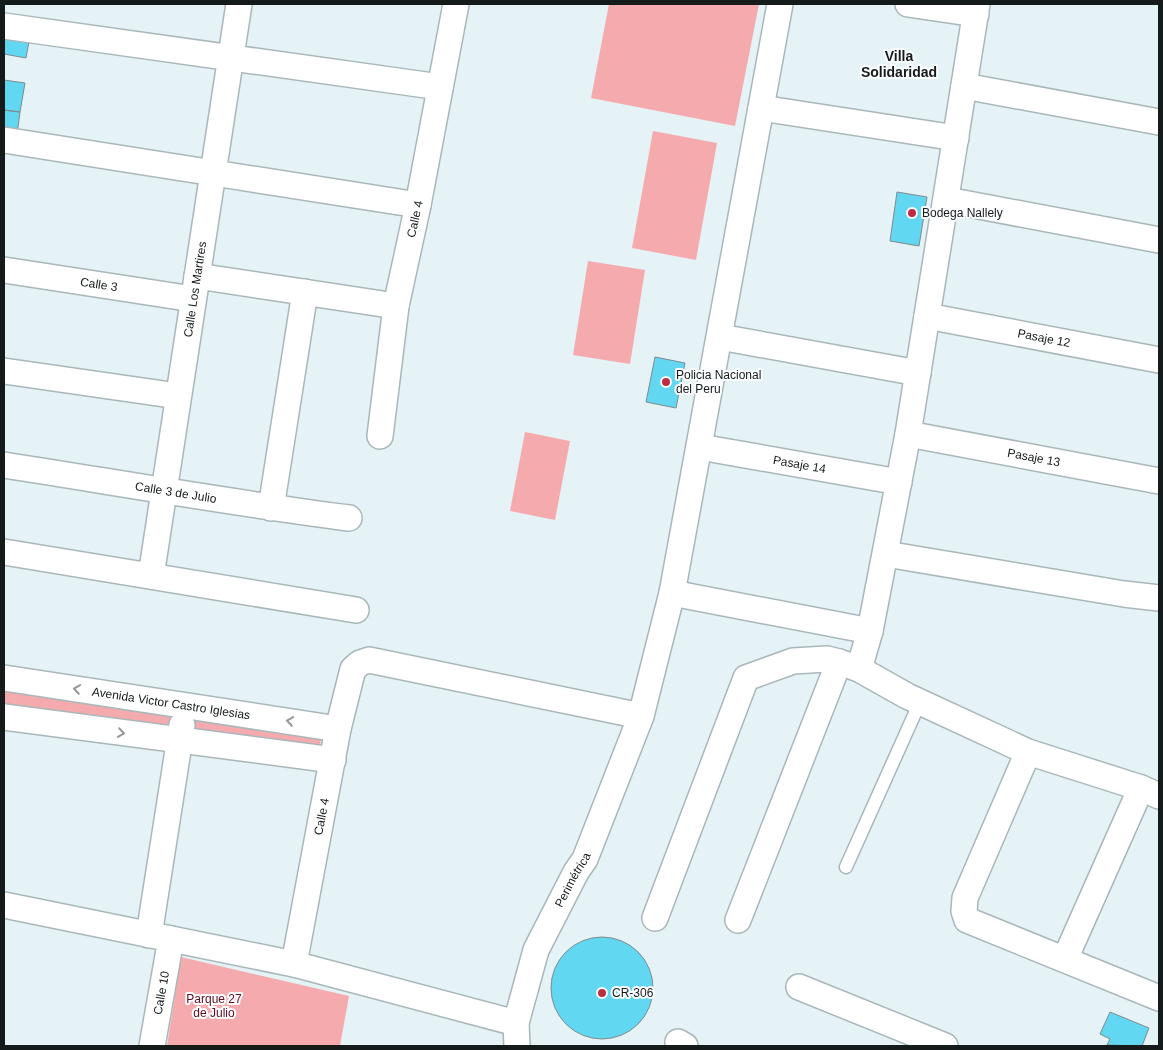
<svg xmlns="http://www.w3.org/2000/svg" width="1163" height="1050" font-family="Helvetica,sans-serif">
<rect width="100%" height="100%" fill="#e5f2f6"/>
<path fill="#f5abad" d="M 609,4 L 759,4 L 735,126 L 591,98 Z
M 653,131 L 717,143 L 696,260 L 632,248 Z
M 588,261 L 645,270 L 630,364 L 573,355 Z
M 525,432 L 570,441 L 555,520 L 510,511 Z
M 4,687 L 322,733 L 319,752 L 4,706 Z
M 181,957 L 349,996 L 340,1046 L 167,1046 Z"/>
<path fill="#62d7f2" stroke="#7f8b8f" d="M 4,32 L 30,36 L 26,58 L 4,54 Z
M 4,80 L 25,83 L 20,112 L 4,110 Z
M 4,110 L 20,112 L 17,135 L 4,133 Z
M 897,192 L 927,197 L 919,246 L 890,241 Z
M 655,357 L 685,363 L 676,408 L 646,402 Z
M551 988a51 51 0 1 1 102 0a51 51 0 1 1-102 0Z
M 1110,1012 L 1149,1028 L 1142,1046 L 1107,1045 L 1110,1039 L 1100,1034 Z"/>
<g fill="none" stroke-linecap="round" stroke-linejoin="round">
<defs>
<path id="lane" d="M 846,867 L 920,702"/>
<g id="street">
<path d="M 908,4 L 976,14"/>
<path d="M 4,26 L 440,87"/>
<path d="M 964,86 L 1159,122"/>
<path d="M 761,108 L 956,138"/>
<path d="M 4,140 L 418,205"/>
<path d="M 947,200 L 1159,240"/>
<path id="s1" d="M 4,270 L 193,299"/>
<path d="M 197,276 L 396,306"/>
<path id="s2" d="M 927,316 L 1159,360"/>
<path d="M 720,337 L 918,373"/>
<path d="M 4,371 L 178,396"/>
<path id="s3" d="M 908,434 L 1159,481"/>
<path id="s4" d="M 380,436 L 396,306 L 418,205 L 456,4"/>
<path id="s5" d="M 700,447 L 899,482"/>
<path id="s6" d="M 4,465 C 119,483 233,503 349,518"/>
<path d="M 271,508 L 305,292"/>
<path d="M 4,552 L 356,610"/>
<path d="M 886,554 L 1124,594 L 1159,598"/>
<path id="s7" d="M 151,576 L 239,4"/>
<path d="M 672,593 L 870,631"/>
<path d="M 859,669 L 870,631 L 908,434 L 977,4"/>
<path id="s8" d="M 4,678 L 338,729"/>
<path d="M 4,717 L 333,760"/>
<path d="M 1028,752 L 965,898 L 964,911 L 967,920 L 1159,998"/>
<path d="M 4,905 L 294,964 L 516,1023"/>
<path d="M 655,918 L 746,678 L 793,661 L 827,659 L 839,662 L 859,669 L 907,696 L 1028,752 L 1141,788 L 1159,796"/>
<path d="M 738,920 L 839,662"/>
<path d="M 149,935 L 182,725"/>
<path d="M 1065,959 L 1141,788"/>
<path id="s9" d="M 294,964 L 338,729 L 353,669 L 360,663 L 369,660 L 641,716"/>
<path d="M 799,987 L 945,1046"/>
<path d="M 678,1042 L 685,1046"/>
<path id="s10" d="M 152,1046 L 171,939"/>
<path id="s11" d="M 517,1046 L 516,1023 L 536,950 L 576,872 L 585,859 L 641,716 L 672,593 L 780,4"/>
</g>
</defs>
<use href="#lane" stroke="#aab7ba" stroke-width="15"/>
<use href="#street" stroke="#aab7ba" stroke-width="28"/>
<use href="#lane" stroke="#fff" stroke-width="12"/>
<use href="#street" stroke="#fff" stroke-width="25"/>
</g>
<defs><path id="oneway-chevron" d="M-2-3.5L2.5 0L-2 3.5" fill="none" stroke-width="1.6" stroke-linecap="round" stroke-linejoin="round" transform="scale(1.25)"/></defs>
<g stroke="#969898">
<use href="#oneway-chevron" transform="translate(77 689) rotate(-171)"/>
<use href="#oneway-chevron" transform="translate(290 721) rotate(-171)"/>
<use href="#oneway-chevron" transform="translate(121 733) rotate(8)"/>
</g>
<g fill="#bc2c44" stroke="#fbfdfe" stroke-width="2">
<circle cx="912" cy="213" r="5"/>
<circle cx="666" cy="382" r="5"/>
<circle cx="602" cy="993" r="5"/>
</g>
<g text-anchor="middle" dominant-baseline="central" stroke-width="4" stroke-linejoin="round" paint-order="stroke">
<g font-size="12" fill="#151a1b" stroke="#fbfdfe" text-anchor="start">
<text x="922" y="213">Bodega Nallely</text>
<text x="676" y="375">Policia Nacional<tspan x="676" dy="14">del Peru</tspan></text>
<text x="612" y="993">CR-306</text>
</g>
<g font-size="12" fill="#151a1b" stroke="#fbfdfe">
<text stroke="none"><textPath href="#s4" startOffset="220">Calle 4</textPath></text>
<text stroke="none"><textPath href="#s1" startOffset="96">Calle 3</textPath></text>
<text stroke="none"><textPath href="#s7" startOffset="290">Calle Los Martires</textPath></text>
<text stroke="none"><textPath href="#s2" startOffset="119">Pasaje 12</textPath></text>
<text stroke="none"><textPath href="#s3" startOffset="128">Pasaje 13</textPath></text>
<text stroke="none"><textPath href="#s5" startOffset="101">Pasaje 14</textPath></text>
<text stroke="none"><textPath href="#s6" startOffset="174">Calle 3 de Julio</textPath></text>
<text stroke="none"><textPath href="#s8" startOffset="169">Avenida Victor Castro Iglesias</textPath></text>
<text stroke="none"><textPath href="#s9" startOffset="150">Calle 4</textPath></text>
<text stroke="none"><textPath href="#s11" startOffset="178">Perimétrica</textPath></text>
<text stroke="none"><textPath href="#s10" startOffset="54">Calle 10</textPath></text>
</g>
<g font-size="12" fill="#5f0e1d" stroke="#fbfdfe">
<text x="214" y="999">Parque 27<tspan x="214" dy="14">de Julio</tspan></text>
</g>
<g font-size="14" font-weight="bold" fill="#151a1b" stroke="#fbfdfe">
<text x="899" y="56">Villa<tspan x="899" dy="16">Solidaridad</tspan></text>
</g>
</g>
<rect width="1163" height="1050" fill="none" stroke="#151a1b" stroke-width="10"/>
</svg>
